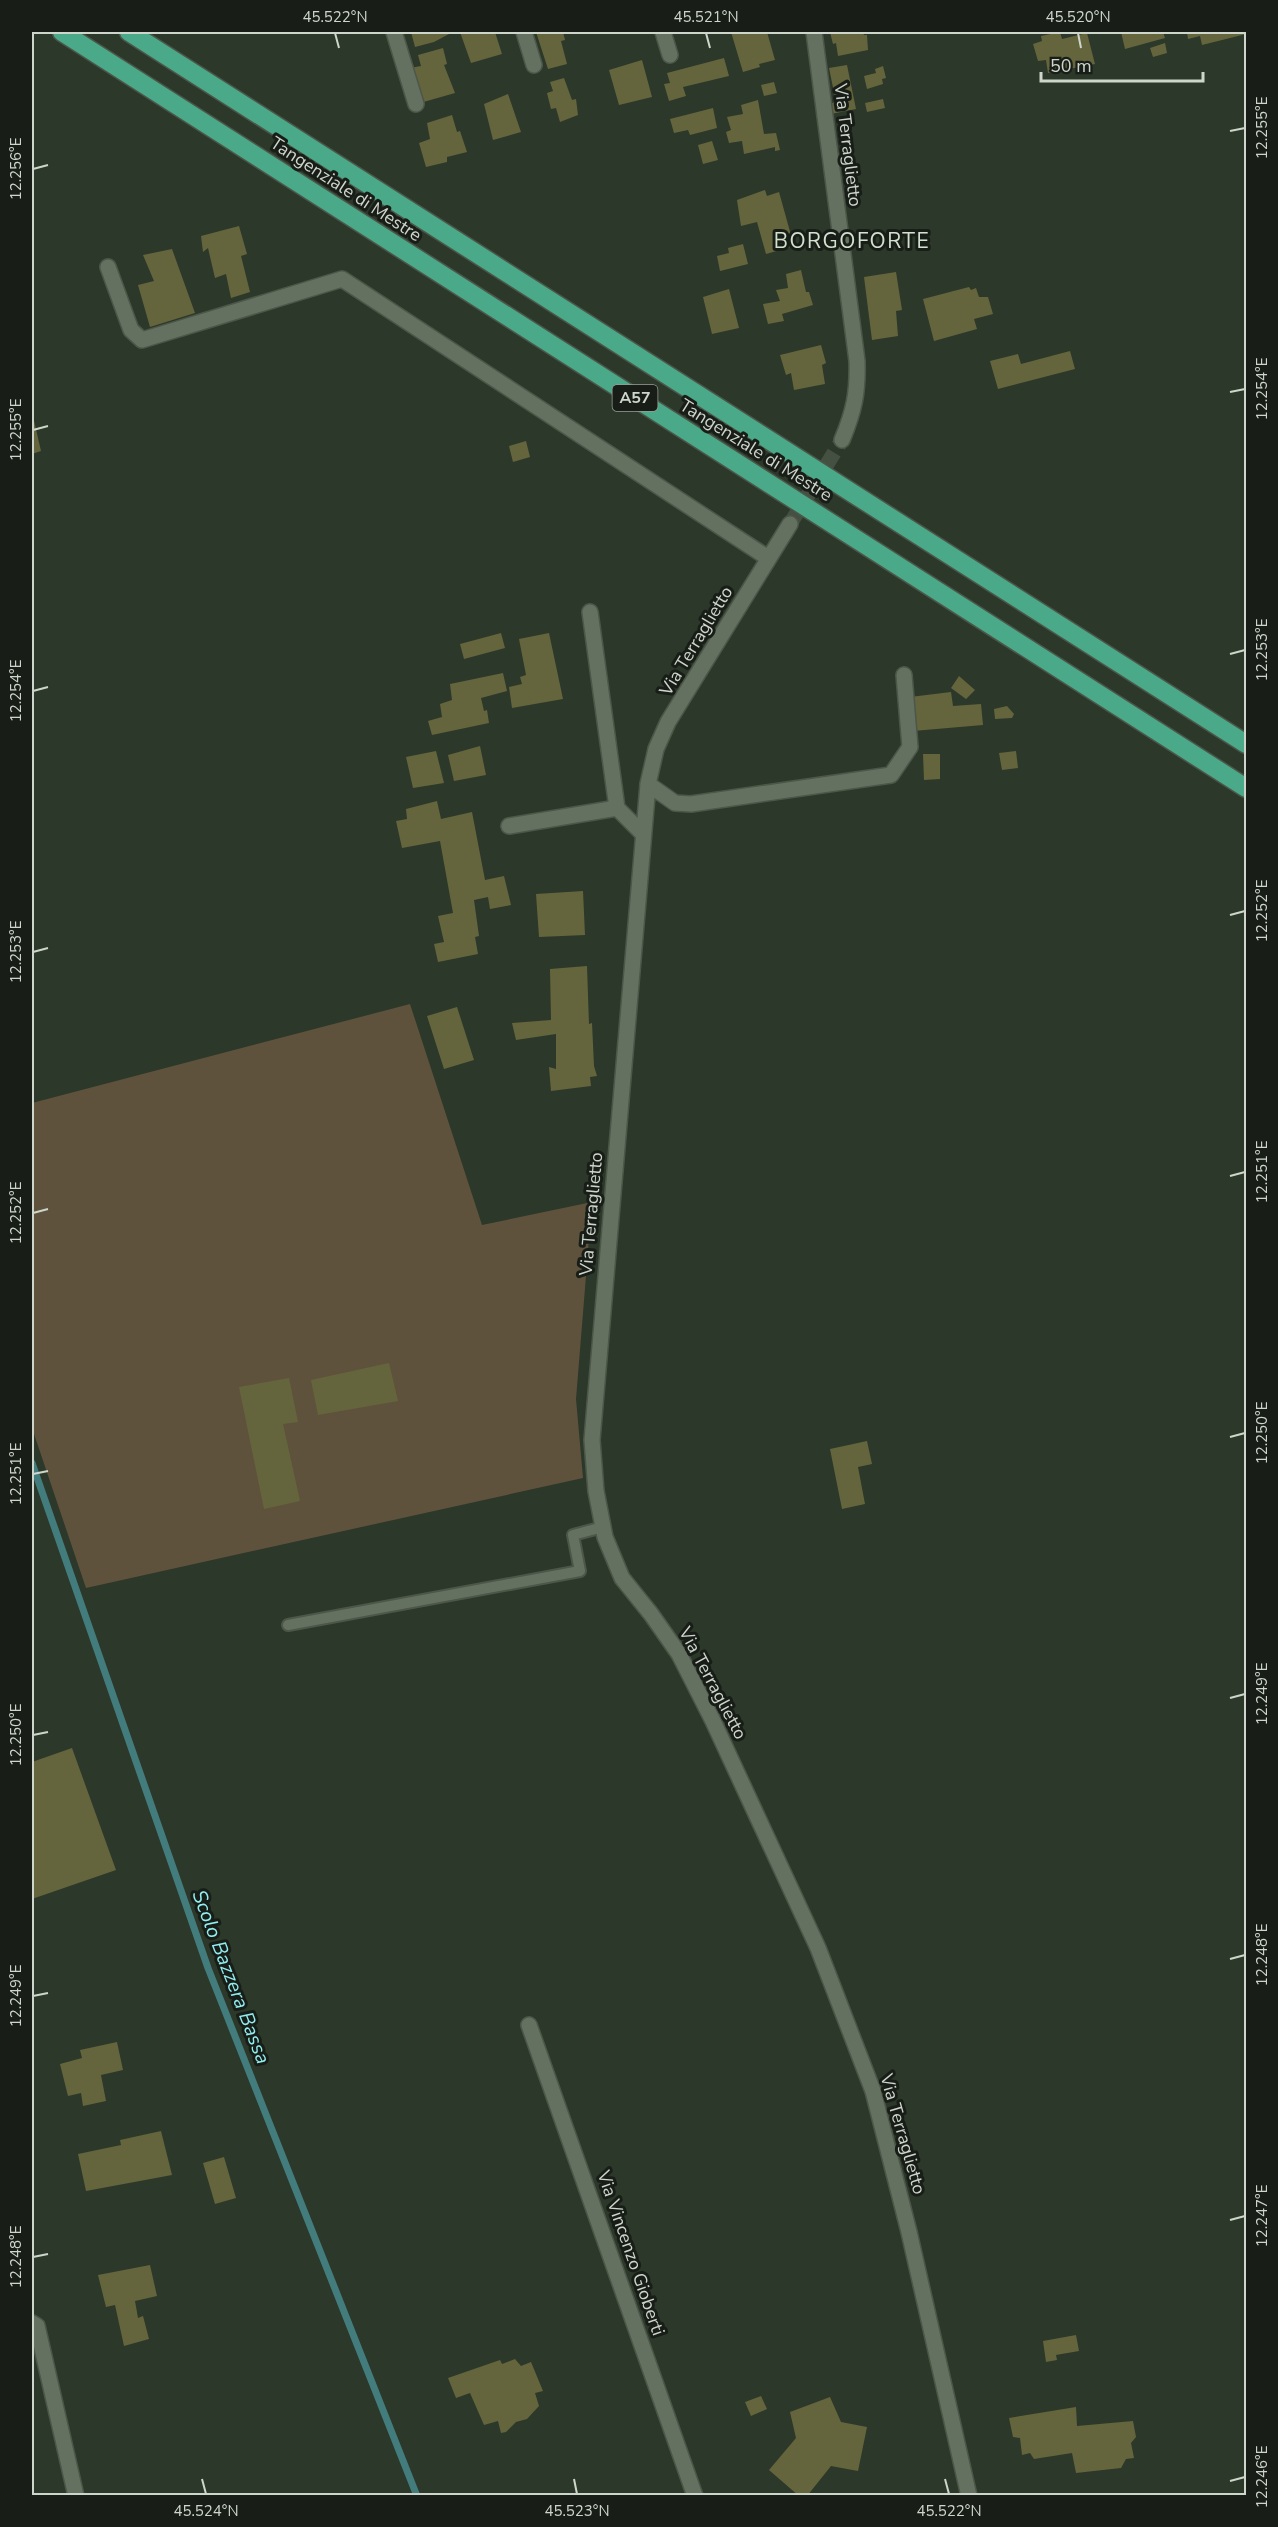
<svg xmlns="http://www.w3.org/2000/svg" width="1278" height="2527" font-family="'Nunito Sans',sans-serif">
<rect width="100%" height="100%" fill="#2c3829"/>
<path fill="#5f523c" d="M 410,1004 L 482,1225 L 592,1202 L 576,1399 L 583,1478 L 86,1588 L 32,1428 L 32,1103 Z"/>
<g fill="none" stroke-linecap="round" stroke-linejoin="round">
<path stroke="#437c7d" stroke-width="7" d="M 32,1463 L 208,1968 L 417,2496"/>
</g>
<path fill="#65653d" d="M 411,32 L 448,32 L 449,34 L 434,42 L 415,47 Z
M 460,32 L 495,32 L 502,54 L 471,63 Z
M 536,32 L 563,32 L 565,40 L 561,41 L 567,64 L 548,69 Z
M 731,32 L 767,32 L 775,60 L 759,64 L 760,67 L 743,72 Z
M 830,32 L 863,32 L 864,35 L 867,35 L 868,50 L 838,56 L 836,43 L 833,44 Z
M 1060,32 L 1062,39 L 1087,33 L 1095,64 L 1048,73 L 1046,60 L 1038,61 L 1033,44 L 1042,41 L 1041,36 Z
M 1121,32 L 1163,32 L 1165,38 L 1125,49 Z
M 1187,32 L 1246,32 L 1246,34 L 1202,45 L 1200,36 L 1188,39 Z
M 1165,43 L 1167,53 L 1153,57 L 1150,48 Z
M 443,48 L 447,64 L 444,65 L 455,93 L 420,103 L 410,68 L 421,66 L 418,55 Z
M 724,58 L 729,76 L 683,87 L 686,96 L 669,101 L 664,84 L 670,83 L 667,73 Z
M 642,60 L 652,97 L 619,105 L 609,70 Z
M 847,65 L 856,109 L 831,114 L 829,104 L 836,102 L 829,68 Z
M 883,66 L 886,78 L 882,79 L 883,84 L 867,89 L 864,76 L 876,73 L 875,69 Z
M 564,78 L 572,100 L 576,99 L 578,115 L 560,122 L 556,108 L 551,109 L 547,93 L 553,91 L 550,82 Z
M 774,82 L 777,93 L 764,96 L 761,85 Z
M 508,94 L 521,132 L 493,140 L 484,104 Z
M 883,99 L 885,108 L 867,112 L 865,103 Z
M 758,100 L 764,134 L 776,133 L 780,150 L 775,151 L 775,147 L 744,154 L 742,141 L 729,143 L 726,132 L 731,130 L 727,117 L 743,114 L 741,105 Z
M 713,108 L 717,128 L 690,135 L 688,130 L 674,133 L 670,119 Z
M 452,115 L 457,132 L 460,131 L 467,152 L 447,157 L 447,162 L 426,167 L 419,143 L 430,139 L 427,123 Z
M 712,141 L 718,160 L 703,164 L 698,145 Z
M 765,190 L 767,196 L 779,192 L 794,246 L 766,254 L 757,222 L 741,226 L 737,200 Z
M 239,226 L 247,254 L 241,256 L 250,292 L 231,298 L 226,274 L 215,278 L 208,248 L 203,252 L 201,236 Z
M 743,244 L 748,264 L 720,271 L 717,256 L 729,253 L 728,248 Z
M 172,249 L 195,313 L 150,327 L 138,285 L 154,281 L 143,255 Z
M 801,270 L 806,292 L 809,292 L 813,305 L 782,314 L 784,321 L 768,324 L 763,304 L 780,301 L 776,290 L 788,288 L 786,274 Z
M 896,272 L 902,310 L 896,311 L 898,336 L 872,340 L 864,277 Z
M 969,287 L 971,290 L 976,288 L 979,297 L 988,297 L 993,314 L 974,319 L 977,329 L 934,341 L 923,299 Z
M 729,289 L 739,328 L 712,334 L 703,297 Z
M 821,345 L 826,363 L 822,365 L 825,384 L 794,390 L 791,373 L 786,375 L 780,355 Z
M 1070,351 L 1075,369 L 998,389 L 990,361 L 1018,354 L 1021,364 Z
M 32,412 L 41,451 L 32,454 Z
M 526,441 L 530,457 L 513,462 L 509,446 Z
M 501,633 L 505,648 L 464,659 L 460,644 Z
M 549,633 L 563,699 L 512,708 L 509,687 L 522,684 L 520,677 L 526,675 L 519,639 Z
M 503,673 L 507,691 L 481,698 L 484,711 L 487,710 L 489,723 L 432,735 L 428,721 L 442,717 L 440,704 L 452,700 L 450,684 Z
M 959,676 L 975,690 L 966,699 L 951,688 Z
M 951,692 L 953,706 L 981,704 L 983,725 L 913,731 L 910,697 Z
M 1007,706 L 1014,714 L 1012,718 L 995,719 L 994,709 Z
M 480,746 L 486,775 L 454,781 L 448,755 Z
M 436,751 L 444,783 L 413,788 L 406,757 Z
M 1016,751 L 1018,768 L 1002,770 L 999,753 Z
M 923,754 L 940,754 L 940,779 L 924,780 Z
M 437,801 L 441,819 L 472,812 L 485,880 L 504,876 L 511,905 L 490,909 L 488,897 L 474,900 L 479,936 L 475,937 L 478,954 L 438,962 L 434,944 L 444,942 L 438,916 L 453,913 L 440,841 L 402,848 L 396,821 L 407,819 L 406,809 Z
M 583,891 L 585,935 L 539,937 L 536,894 Z
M 587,966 L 589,1024 L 592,1023 L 594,1066 L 597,1076 L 590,1077 L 591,1086 L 551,1091 L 549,1067 L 556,1069 L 556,1034 L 516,1040 L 512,1023 L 551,1020 L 550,969 Z
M 457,1007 L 474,1060 L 444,1069 L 427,1016 Z
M 389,1363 L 398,1401 L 318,1415 L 311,1380 Z
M 289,1378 L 298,1422 L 283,1424 L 300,1501 L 264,1509 L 239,1387 Z
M 867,1441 L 872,1464 L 858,1467 L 865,1504 L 842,1509 L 830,1449 Z
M 72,1748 L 116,1870 L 32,1899 L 32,1762 Z
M 117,2042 L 123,2070 L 101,2075 L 106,2101 L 83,2106 L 81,2093 L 68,2096 L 60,2064 L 82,2058 L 80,2050 Z
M 161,2131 L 172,2175 L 86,2191 L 78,2154 L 121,2145 L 120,2140 Z
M 224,2157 L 236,2198 L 215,2204 L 203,2163 Z
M 150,2265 L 157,2296 L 135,2301 L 138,2318 L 143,2316 L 149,2339 L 124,2346 L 115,2305 L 106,2307 L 98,2275 Z
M 1076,2335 L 1079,2351 L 1056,2355 L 1057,2360 L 1046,2362 L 1043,2341 Z
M 515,2359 L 521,2366 L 531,2362 L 543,2391 L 535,2393 L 539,2406 L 527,2419 L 516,2422 L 506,2432 L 501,2433 L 498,2421 L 484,2425 L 470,2393 L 456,2398 L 448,2378 L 500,2360 L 502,2364 Z
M 761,2396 L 767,2409 L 751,2416 L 745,2402 Z
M 830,2397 L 841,2422 L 867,2427 L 858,2471 L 831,2466 L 807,2496 L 799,2496 L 769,2470 L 796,2438 L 790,2412 Z
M 1076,2407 L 1077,2426 L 1133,2421 L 1136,2437 L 1131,2443 L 1134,2458 L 1126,2459 L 1121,2468 L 1076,2473 L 1072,2453 L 1034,2459 L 1030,2453 L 1022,2455 L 1020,2438 L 1013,2437 L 1009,2418 Z"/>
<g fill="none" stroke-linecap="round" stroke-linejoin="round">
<path stroke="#445041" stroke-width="15" stroke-dasharray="15 8" stroke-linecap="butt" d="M 790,524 L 842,440"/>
<defs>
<path id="lane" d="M 288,1625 L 580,1571 L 573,1535 L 603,1527"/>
<path id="street" d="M 394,32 L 416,104
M 524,32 L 534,65
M 663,32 L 670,55
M 814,32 L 857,361 C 858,393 854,411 842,440
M 108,267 L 131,330 L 142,340 L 342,279 L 768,558
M 790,524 L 668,722 L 656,749 L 648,784 L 592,1440 L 596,1491 L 605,1537 L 622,1578 L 651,1614 L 679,1654 L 713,1721 L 818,1948 L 873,2091 L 909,2232 L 969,2496
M 590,612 L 617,808 L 642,833
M 648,784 L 675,803 L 691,804 L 891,775 L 910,747 L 904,675
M 509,826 L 617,808
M 529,2025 L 695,2496
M 32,2323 L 37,2326 L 76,2496"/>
<path id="highway" d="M 62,32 L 1246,788
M 129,32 L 1246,744"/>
</defs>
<use href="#lane" stroke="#4c5649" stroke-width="14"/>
<use href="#street" stroke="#4c5649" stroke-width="18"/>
<use href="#highway" stroke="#4c5649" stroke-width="21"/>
<use href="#lane" stroke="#647160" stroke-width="10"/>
<use href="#street" stroke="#647160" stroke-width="15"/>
<use href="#highway" stroke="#49a989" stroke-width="18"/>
</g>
<path fill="none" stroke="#ced6cc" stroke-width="2" d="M 335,33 L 339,48M 706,33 L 710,48M 1078,33 L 1081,48M 1230,131 L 1245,128M 33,169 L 48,165M 1230,392 L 1245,389M 33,430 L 48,426M 1230,654 L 1245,650M 33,691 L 48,687M 1230,915 L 1245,911M 33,952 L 48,948M 1230,1176 L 1245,1172M 33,1213 L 48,1209M 1230,1437 L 1245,1433M 33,1474 L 48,1471M 1230,1698 L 1245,1694M 33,1735 L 48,1732M 1230,1959 L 1245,1955M 33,1996 L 48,1993M 1230,2220 L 1245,2216M 33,2257 L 48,2254M 202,2479 L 206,2494M 574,2479 L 577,2494M 945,2479 L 949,2494M 1230,2481 L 1245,2477"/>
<g text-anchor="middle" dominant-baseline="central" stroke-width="6" stroke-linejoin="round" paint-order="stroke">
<rect fill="#181e17" stroke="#979f96" stroke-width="1.5" x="612.5" y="385" width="45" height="26" rx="4.5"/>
<g font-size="16" font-weight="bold" fill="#ced6cc">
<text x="635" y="398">A57</text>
</g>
<g font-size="18" fill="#ced6cc" stroke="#181e17">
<text transform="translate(848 145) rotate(83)">Via Terraglietto</text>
<text transform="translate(346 189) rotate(33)">Tangenziale di Mestre</text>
<text transform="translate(756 450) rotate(32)">Tangenziale di Mestre</text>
<text transform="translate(696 641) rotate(-59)">Via Terraglietto</text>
<text transform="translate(591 1214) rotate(-85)">Via Terraglietto</text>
<text transform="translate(713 1683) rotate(62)">Via Terraglietto</text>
<text transform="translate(903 2134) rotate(74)">Via Terraglietto</text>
<text transform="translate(631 2253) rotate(71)">Via Vincenzo Gioberti</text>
</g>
<g font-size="20" font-style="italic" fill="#91eff2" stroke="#181e17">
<text transform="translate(231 1977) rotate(69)">Scolo Bazzera Bassa</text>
</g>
<g font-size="21" letter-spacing="1.5" fill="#d2e2ce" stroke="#181e17">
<text x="852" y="241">BORGOFORTE</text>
</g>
</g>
<rect width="1278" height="2527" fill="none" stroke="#181e17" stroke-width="66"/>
<path d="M1041 72v9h162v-9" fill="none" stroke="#ced6cc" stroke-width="3"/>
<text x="1050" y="72" font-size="18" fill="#ced6cc" stroke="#181e17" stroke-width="4.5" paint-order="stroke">50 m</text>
<rect x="33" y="33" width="1212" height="2461" fill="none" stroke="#ced6cc" stroke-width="2"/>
<g font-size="15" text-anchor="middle" fill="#ced6cc">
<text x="335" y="22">45.522°N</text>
<text x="706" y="22">45.521°N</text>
<text x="1078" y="22">45.520°N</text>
<text transform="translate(1262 128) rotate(-90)" y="5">12.255°E</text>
<text transform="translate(16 169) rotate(-90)" y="5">12.256°E</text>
<text transform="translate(1262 389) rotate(-90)" y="5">12.254°E</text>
<text transform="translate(16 430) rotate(-90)" y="5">12.255°E</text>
<text transform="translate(1262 650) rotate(-90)" y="5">12.253°E</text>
<text transform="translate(16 691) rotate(-90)" y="5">12.254°E</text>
<text transform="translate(1262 911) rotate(-90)" y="5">12.252°E</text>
<text transform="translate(16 952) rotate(-90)" y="5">12.253°E</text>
<text transform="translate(1262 1172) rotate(-90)" y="5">12.251°E</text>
<text transform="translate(16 1213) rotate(-90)" y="5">12.252°E</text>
<text transform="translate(1262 1433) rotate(-90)" y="5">12.250°E</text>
<text transform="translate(16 1474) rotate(-90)" y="5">12.251°E</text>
<text transform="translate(1262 1694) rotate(-90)" y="5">12.249°E</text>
<text transform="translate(16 1735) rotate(-90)" y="5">12.250°E</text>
<text transform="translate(1262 1955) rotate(-90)" y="5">12.248°E</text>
<text transform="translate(16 1996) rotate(-90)" y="5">12.249°E</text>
<text transform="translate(1262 2216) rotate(-90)" y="5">12.247°E</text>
<text transform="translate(16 2257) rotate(-90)" y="5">12.248°E</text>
<text transform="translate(1262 2477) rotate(-90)" y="5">12.246°E</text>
<text x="206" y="2516">45.524°N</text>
<text x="577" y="2516">45.523°N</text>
<text x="949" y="2516">45.522°N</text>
</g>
</svg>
